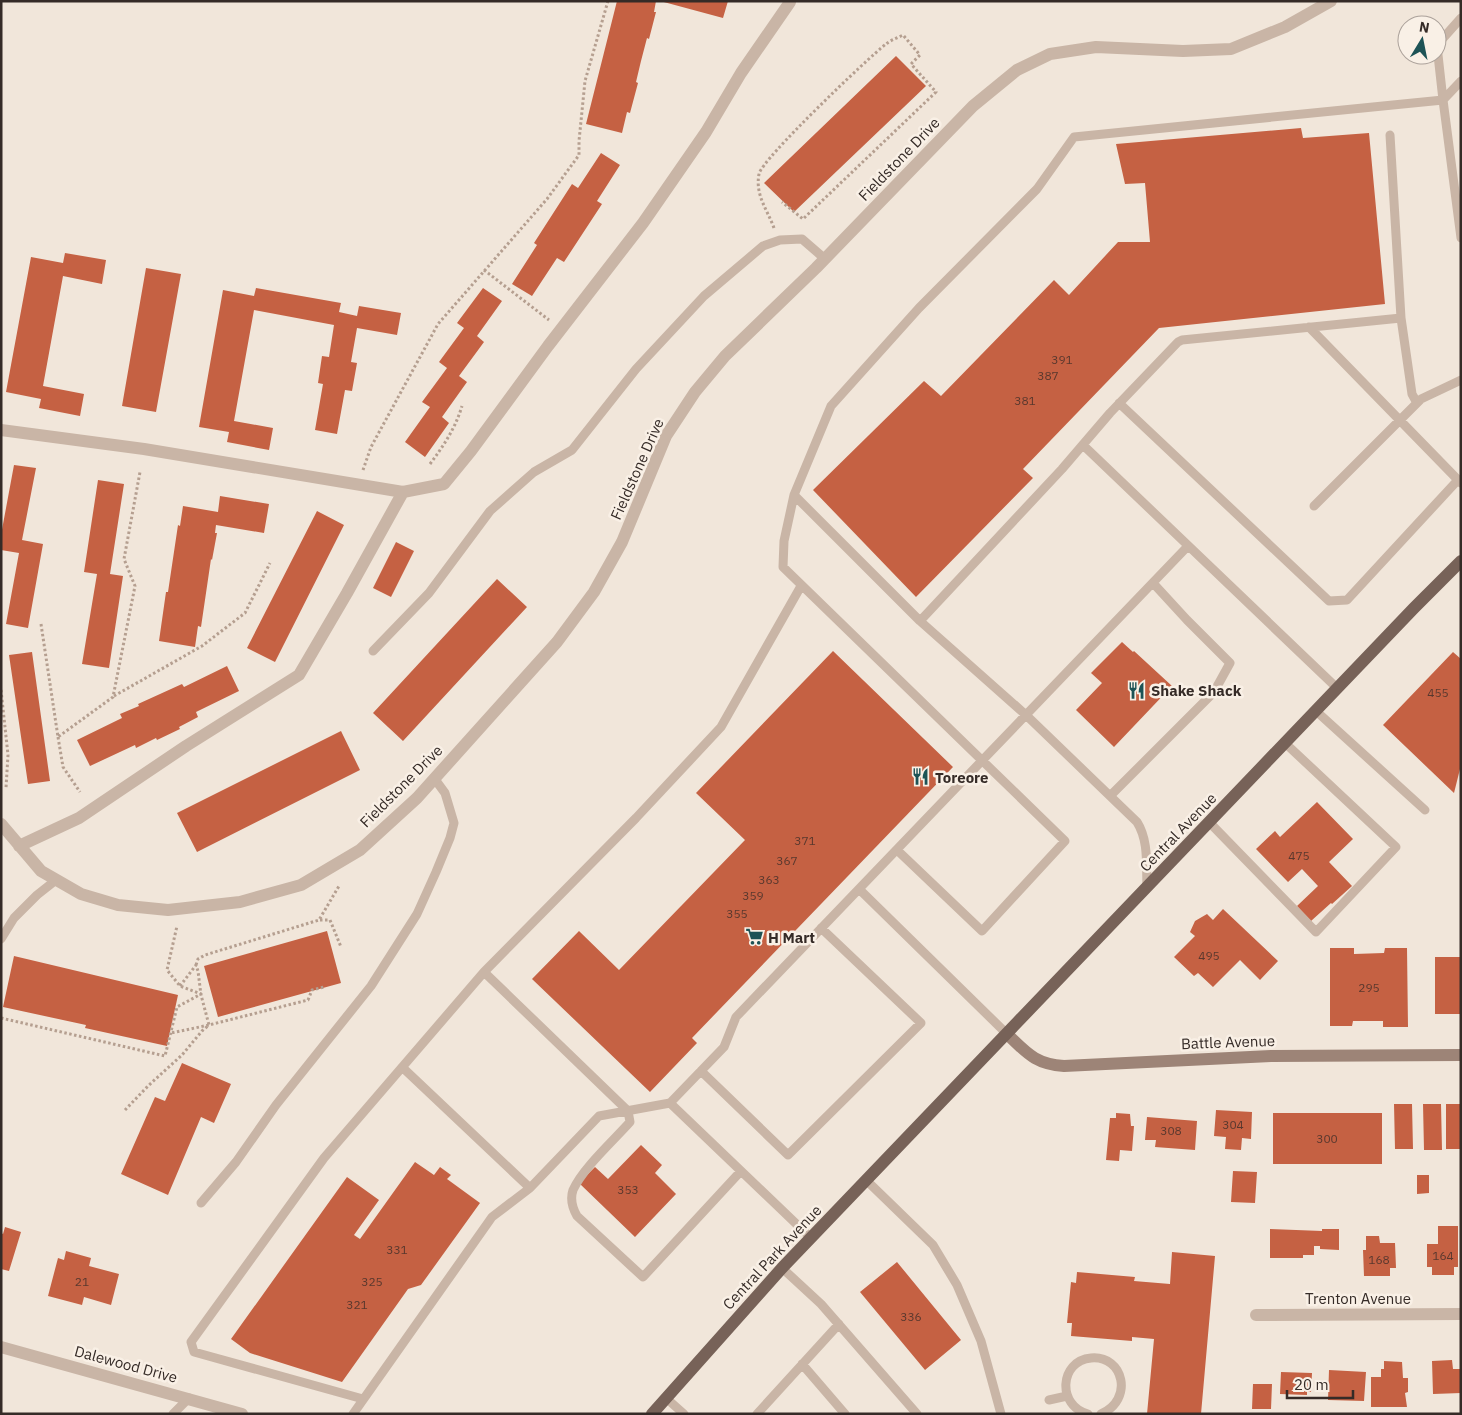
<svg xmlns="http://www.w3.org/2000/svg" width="1462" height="1415" font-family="'IBM Plex Sans',sans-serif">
<rect width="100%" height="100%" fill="#f1e6da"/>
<path fill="#c56143" d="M 617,1 L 656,1 L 654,12 L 656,12 L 649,39 L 647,38 L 641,61 L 636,82 L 638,83 L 630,113 L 627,112 L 622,133 L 586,124 Z
M 660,1 L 728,1 L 723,18 Z
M 896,56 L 926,86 L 794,212 L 764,183 Z
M 1301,128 L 1303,138 L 1369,133 L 1385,304 L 1159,328 L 1023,469 L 1033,478 L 916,597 L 813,490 L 924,381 L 941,396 L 1054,280 L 1069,295 L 1118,242 L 1150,242 L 1145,183 L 1125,184 L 1116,144 Z
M 601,153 L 620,165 L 597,201 L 602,204 L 564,262 L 557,258 L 532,296 L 512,284 L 537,245 L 534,243 L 572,184 L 578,188 Z
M 65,253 L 106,260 L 102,284 L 63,276 L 43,386 L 84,394 L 80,416 L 39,408 L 41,399 L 6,392 L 31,257 L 63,263 Z
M 146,268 L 181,274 L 156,412 L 122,406 Z
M 256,288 L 341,303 L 339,312 L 357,316 L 359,306 L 401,313 L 397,335 L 357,328 L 351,362 L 357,363 L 352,391 L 345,390 L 337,434 L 315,430 L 323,384 L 318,383 L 322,356 L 329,357 L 334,325 L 254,310 L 234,421 L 273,428 L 269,450 L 227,442 L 229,432 L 199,427 L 223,290 L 254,296 Z
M 483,288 L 502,301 L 477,336 L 484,342 L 459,376 L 467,382 L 442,417 L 449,423 L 425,457 L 405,442 L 430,407 L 422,402 L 447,368 L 439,362 L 464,328 L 457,323 Z
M 14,465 L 36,468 L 22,540 L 43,544 L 28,628 L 6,624 L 19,553 L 1,550 L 1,535 Z
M 98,480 L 124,484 L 110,574 L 123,576 L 109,668 L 82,664 L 97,574 L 84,572 Z
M 220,496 L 269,504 L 264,533 L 216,525 L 215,533 L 217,533 L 212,560 L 211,559 L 201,627 L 198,626 L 195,647 L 159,641 L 166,592 L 168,592 L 178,525 L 180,526 L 183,506 L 218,512 Z
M 317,511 L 344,525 L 275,662 L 247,648 Z
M 396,542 L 414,551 L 391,597 L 373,588 Z
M 497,579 L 527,607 L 403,741 L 373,713 Z
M 1122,642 L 1133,652 L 1134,651 L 1172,686 L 1114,747 L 1076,710 L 1102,683 L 1091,673 Z
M 833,651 L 953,767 L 692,1038 L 697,1043 L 650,1092 L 532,979 L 579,931 L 619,970 L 745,840 L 696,793 Z
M 32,652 L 50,781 L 28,784 L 9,655 Z
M 1453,652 L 1461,659 L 1461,765 L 1454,793 L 1383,725 Z
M 227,666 L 239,691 L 196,712 L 198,717 L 179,727 L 180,729 L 157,740 L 156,738 L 136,748 L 135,745 L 90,766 L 77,740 L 122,718 L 120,714 L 139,706 L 138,704 L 182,684 L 184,687 Z
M 341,731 L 360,770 L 197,852 L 177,813 Z
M 1317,802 L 1353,839 L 1329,862 L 1352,886 L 1332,904 L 1331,903 L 1311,921 L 1297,906 L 1318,886 L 1302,869 L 1288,882 L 1256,849 L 1275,831 L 1280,837 Z
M 1223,909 L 1278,961 L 1260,980 L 1240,960 L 1213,987 L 1198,973 L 1194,976 L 1174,957 L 1195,936 L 1190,932 L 1195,921 L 1207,914 L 1213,920 Z
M 327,931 L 341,983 L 218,1017 L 204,966 Z
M 1330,948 L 1354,948 L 1354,954 L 1384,953 L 1385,948 L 1407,948 L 1408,1027 L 1383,1027 L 1383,1021 L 1353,1021 L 1352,1026 L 1330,1026 Z
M 14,956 L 178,995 L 167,1046 L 85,1028 L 86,1025 L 3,1007 Z
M 1435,957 L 1461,957 L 1461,1014 L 1435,1014 Z
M 182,1063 L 231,1084 L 214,1123 L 201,1117 L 168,1195 L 121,1174 L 155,1097 L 165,1101 Z
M 1394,1104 L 1412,1104 L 1413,1149 L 1395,1149 Z
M 1423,1104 L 1441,1104 L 1442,1150 L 1424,1150 Z
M 1446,1104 L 1461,1104 L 1461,1149 L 1446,1149 Z
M 1216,1110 L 1252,1112 L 1251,1139 L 1242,1138 L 1241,1150 L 1225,1149 L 1226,1137 L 1214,1136 Z
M 1116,1113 L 1130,1114 L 1131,1126 L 1134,1126 L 1132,1151 L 1120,1150 L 1119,1161 L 1106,1160 L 1110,1118 L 1116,1118 Z
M 1273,1113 L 1382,1113 L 1382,1164 L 1273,1164 Z
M 1147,1117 L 1197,1121 L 1195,1150 L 1155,1147 L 1156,1140 L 1145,1140 Z
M 641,1145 L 662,1165 L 655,1173 L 676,1194 L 635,1237 L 579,1183 L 595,1167 L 608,1179 Z
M 415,1162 L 434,1175 L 440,1167 L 451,1175 L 447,1179 L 480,1203 L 421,1285 L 408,1289 L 342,1382 L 250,1353 L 231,1339 L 347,1177 L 379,1200 L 354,1235 L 360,1239 Z
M 1233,1171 L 1257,1172 L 1255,1203 L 1231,1202 Z
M 1417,1175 L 1429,1175 L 1429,1193 L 1417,1194 Z
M 1438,1226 L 1458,1226 L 1458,1267 L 1454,1267 L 1454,1275 L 1432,1275 L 1432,1267 L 1427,1267 L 1427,1244 L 1438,1244 Z
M 5,1227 L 21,1232 L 9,1271 L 1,1269 L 1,1233 L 3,1234 Z
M 1270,1229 L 1322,1231 L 1322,1229 L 1339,1229 L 1339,1250 L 1320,1249 L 1320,1246 L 1314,1246 L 1314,1255 L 1303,1255 L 1303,1258 L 1270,1258 Z
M 1366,1236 L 1379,1236 L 1380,1243 L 1395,1243 L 1396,1268 L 1390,1268 L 1390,1276 L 1364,1276 L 1363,1250 L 1366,1250 Z
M 66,1251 L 91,1258 L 89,1266 L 119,1274 L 111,1305 L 84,1297 L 82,1305 L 48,1296 L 58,1258 L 64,1260 Z
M 1172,1252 L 1215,1256 L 1201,1414 L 1147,1414 L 1154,1339 L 1132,1337 L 1132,1341 L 1071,1336 L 1072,1323 L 1067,1323 L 1071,1282 L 1076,1283 L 1077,1272 L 1135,1277 L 1134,1281 L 1170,1284 Z
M 897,1262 L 961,1340 L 925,1370 L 860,1292 Z
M 1452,1360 L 1453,1369 L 1461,1369 L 1461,1393 L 1433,1394 L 1432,1361 Z
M 1384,1361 L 1402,1362 L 1403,1378 L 1408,1378 L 1408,1392 L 1405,1393 L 1407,1407 L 1371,1407 L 1371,1377 L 1381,1377 L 1381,1369 L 1384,1369 Z
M 1329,1370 L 1366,1372 L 1364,1401 L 1328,1400 Z
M 1281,1372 L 1312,1373 L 1311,1392 L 1307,1392 L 1307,1395 L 1280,1394 Z
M 1253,1384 L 1272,1384 L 1271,1409 L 1252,1409 Z"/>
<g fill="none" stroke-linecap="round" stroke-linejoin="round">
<path stroke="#b59f90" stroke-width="3" stroke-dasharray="2.5 2.5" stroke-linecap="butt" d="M 774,228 C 767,209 755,195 759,174 C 761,160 869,57 886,44 C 891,40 897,38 903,35 L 920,55 L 911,64 L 936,92 L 803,219 L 782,202
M 484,270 L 549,320
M 430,464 C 444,445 455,429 462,406
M 363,470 L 371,447 L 438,324 L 547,199 L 579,155 L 579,141 L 585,81 L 608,1
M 41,624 L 58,737 L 113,697 L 135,586 L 124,559 L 140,472
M 1,690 L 8,755 L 6,788
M 114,696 L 202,646 L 245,613 L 270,563
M 58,737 L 63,767 L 80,792
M 320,920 L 330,920 L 341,947
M 196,965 L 198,959 L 205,955 L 319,920 L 339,886
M 180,986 L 196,965 L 198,971 L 201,995 L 209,1025 L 308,1000 L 312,990 L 324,987
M 1,1018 L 165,1056 L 177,1007 L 201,994 L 180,986 L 167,970 L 177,926
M 125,1110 L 149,1085 L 182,1055 L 202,1031 L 209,1025 L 171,1033"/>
<path stroke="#c9b5a6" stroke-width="9" d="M 1437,45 L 1461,18
M 1461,81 L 1443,100 L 1461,238
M 1390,135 L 1401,318 L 1412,394 L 1417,403
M 1309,327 L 1461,483
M 1119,403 L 1329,601 L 1347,600 L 1457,481
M 1083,445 L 1337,688
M 794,495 L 831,406 L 919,308 L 1037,189 L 1074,137 L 1443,100 L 1437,46
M 1314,506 L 1421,399 L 1461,380
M 920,621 L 1062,469 L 1110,413 L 1178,342 L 1182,340 L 1401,318
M 373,651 L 429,593 L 490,511 L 534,472 L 572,450 L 636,369 L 704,296 L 763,246 L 780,240 L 802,239 L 825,259
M 1316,711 L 1425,810
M 1110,796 L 1214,692 L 1230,663 L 1187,620 L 1153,583
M 1209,822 L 1316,932 L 1396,847 L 1285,743
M 897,850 L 982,931 L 1065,841 L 783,567 L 784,541 L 794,495 L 920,621 L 1026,715 L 1137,822 C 1149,841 1146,865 1147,887
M 859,889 L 1007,1034
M 1,939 L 14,918 L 37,895 L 56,880
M 484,972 L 636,818 L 721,727 L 801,586
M 402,1067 L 530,1188
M 701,1071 L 788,1155 L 921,1023 L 821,928
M 670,1103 L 811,1238
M 866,1180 L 933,1245 L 957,1285 L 981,1341 L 1001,1414
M 201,1203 L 236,1162 L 276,1105 L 371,986 L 417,914 L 436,872 L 450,838 L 454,823 L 445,793 L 434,778
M 782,1268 L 821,1304 L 917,1414
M 802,1364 L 845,1414
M 666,1398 L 684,1414
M 363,1399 L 194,1352 L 191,1342 L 324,1158 L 484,972 L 628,1111 L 630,1122 C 613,1141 583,1168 573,1190 C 570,1199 573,1209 577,1216 L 643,1277 L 741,1171
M 1049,1400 L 1067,1396
M 173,1414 L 189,1398
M 353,1414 L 492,1217 L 530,1188 L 599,1116 L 670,1103 L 724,1047 L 736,1017 L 1188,546
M 757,1414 L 839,1324
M 1088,1414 C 1057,1406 1059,1361 1091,1358 C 1124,1355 1134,1400 1101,1414"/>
<path stroke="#c9b5a6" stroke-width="12" d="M 1,430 L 144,449 L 403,492
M 1,824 L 41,871 L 81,894 L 118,905 L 168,910 L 240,902 L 301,885 L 360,850 L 417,798 L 557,642 L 594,592 L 622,542 L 666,436 L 695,392 L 725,356 L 816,268 L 973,106 L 1017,70 L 1050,54 L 1096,47 L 1183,51 L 1231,49 L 1285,27 L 1331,1
M 19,846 L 79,818 L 186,746 L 299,675 L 347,593 L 403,492 L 444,484 L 471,451 L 548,346 L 643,223 L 706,132 L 741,73 L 790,2
M 1256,1315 L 1461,1314
M 1,1347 L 242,1414"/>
<path stroke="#9d8477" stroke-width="12" d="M 1007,1034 C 1027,1053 1035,1064 1064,1066 L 1271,1056 L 1461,1055"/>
<path stroke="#776258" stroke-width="12" d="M 652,1414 L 782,1268 L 1414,608 L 1461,561"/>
</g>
<defs>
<symbol id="restaurant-bare" viewBox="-9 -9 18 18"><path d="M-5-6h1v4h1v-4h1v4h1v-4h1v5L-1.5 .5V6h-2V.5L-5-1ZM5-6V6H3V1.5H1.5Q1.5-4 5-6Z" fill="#1d5356" stroke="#f9f0e6" stroke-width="2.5" paint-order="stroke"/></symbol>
<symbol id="supermarket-bare" viewBox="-9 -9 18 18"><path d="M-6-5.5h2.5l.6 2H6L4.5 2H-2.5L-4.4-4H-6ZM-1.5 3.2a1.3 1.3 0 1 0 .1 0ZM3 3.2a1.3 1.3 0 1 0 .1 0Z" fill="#1d5356" stroke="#f9f0e6" stroke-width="2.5" paint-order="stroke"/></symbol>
</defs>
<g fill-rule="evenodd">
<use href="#restaurant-bare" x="1124" y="678" width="25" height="25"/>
<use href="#restaurant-bare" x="908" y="764" width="25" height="25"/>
<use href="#supermarket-bare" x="742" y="924" width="25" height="25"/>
</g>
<g text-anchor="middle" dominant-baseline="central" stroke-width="5" stroke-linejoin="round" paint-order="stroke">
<g font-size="12" fill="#59382e">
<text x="1062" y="359">391</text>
<text x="1048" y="375">387</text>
<text x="1025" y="400">381</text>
<text x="1438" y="692">455</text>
<text x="805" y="840">371</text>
<text x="1299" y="855">475</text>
<text x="787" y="860">367</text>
<text x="769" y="879">363</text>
<text x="753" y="895">359</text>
<text x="737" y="913">355</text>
<text x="1209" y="955">495</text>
<text x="1369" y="987">295</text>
<text x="1233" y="1124">304</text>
<text x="1171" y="1130">308</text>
<text x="1327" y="1138">300</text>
<text x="628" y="1189">353</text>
<text x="397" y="1249">331</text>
<text x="1443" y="1255">164</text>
<text x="1379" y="1259">168</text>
<text x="82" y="1281">21</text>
<text x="372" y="1281">325</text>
<text x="357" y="1304">321</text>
<text x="911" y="1316">336</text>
</g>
<g font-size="15" fill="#352b27" stroke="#f9f0e6">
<text transform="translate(899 159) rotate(-46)">Fieldstone Drive</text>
<text transform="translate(637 469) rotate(-66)">Fieldstone Drive</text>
<text transform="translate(401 786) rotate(-45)">Fieldstone Drive</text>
<text transform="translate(1178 832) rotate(-46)">Central Avenue</text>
<text transform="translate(1228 1042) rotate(-2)">Battle Avenue</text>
<text transform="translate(772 1257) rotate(-47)">Central Park Avenue</text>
<text x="1358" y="1298">Trenton Avenue</text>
<text transform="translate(126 1364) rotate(15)">Dalewood Drive</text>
</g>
<g font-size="15" font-weight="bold" fill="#352b27" stroke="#f9f0e6" text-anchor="start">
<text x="1151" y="690">Shake Shack</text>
<text x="935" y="777">Toreore</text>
<text x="768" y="937">H Mart</text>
</g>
</g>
<rect width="1462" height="1415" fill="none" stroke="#352b27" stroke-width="5"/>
<g transform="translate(1422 40) rotate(10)"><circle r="24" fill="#f9f0e6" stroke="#aba19a"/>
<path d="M0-4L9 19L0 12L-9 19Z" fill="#1d5356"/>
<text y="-8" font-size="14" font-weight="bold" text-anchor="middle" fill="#352b27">N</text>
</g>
<path d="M1287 1390v8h66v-8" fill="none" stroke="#352b27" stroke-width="2.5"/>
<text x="1294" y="1390" font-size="15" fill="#352b27" stroke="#f9f0e6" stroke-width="4" paint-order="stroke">20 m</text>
</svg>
